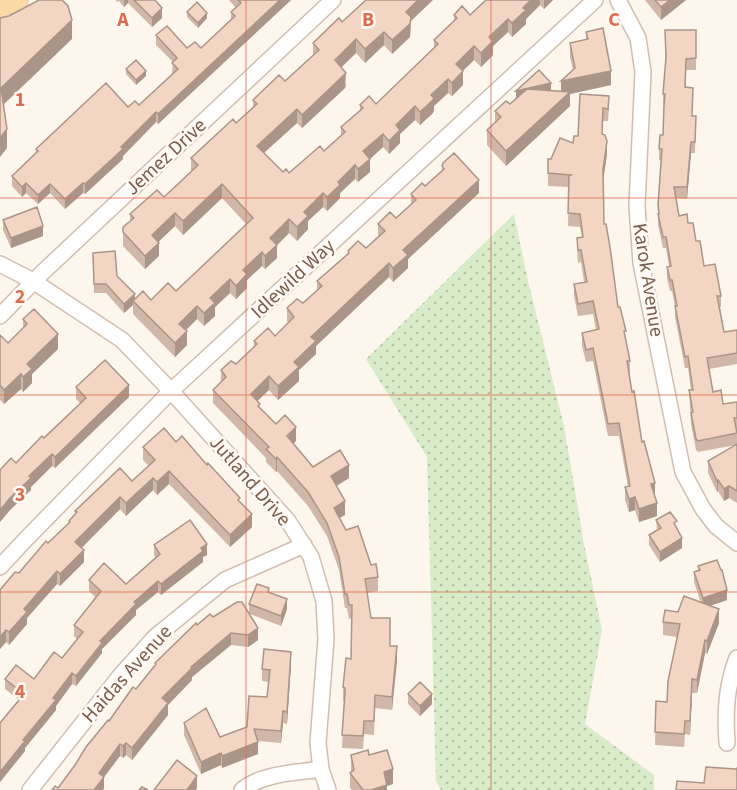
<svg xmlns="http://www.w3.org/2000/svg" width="737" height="790" font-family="'Source Sans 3',sans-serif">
<defs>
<pattern id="grass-dots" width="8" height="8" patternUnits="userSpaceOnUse" patternTransform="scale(1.5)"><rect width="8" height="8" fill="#d8ecc9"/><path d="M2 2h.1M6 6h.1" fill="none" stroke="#b4c2a5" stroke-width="1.8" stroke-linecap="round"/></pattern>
</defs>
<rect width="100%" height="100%" fill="#fdf6ec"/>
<path fill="url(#grass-dots)" d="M 514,214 L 528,281 L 564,426 L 584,544 L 602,630 L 585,724 L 654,775 L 654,790 L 441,790 L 436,781 L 427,457 L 366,359 Z"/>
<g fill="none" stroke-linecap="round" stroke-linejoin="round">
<defs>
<path id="minor" d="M 618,0 L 638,38 L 643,72 L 637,206 L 641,263 L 683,472 L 703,509 L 716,526 L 737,543
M 0,264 L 33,281 L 122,340 L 171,391 L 288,521 L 311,557 L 324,601 L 326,639 L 318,743 L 321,769 L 328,790
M 0,316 L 43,272 L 333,0
M 0,567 L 26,539 L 171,391 L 595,0
M 727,743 C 725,712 726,687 737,658
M 30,790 L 120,676 L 155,637 L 225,580 L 304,545
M 242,790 C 263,773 295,773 321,769"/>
<path id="major" d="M 0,7 L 18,0"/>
</defs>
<use href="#minor" stroke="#d1beb0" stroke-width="18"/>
<use href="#major" stroke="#dad1cd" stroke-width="22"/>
<use href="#minor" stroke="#fff" stroke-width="15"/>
<use href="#major" stroke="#fbd9a5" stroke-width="20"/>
</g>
<path fill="#d1b7a8" d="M 116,0 L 155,0 L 162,18 L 152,27 L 128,3 L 124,7 L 119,1 L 117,2 Z
M 229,0 L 291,0 L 158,124 L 156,122 L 123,156 L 123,159 L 85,194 L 83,193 L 65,209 L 50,193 L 38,204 L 26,193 L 22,197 L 12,186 L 12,176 L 36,153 L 36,149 L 128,107 L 139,105 L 173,74 L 172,73 L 173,62 L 156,45 L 156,35 L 187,48 L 201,48 L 231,19 L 231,12 L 236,8 Z
M 486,0 L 553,0 L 544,9 L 540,5 L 526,19 L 526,24 L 512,37 L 508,32 L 493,46 L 493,55 L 481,67 L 474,60 L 463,71 L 463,85 L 452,96 L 448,93 L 434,106 L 434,111 L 432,114 L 420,125 L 415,120 L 400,134 L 400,143 L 389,154 L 383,147 L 370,159 L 370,172 L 358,182 L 355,179 L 340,193 L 340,198 L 327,211 L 323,207 L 308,221 L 308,229 L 297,241 L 289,233 L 277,245 L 277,258 L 265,269 L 262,266 L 247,280 L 247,288 L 236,299 L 230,293 L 215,307 L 215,316 L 204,326 L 197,319 L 186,330 L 187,345 L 175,357 L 133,314 L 133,305 L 124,313 L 106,293 L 94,293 L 93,253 L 117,276 L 135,299 L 151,300 L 176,291 L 247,225 L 222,198 L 183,235 L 175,226 L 158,242 L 159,256 L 145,269 L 123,246 L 123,227 L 130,221 L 130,214 L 164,197 L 191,172 L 191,158 L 236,123 L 253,108 L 253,100 L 285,81 L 313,55 L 313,43 L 342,22 L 411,21 L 410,37 L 392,54 L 384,45 L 365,63 L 356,53 L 342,67 L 346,86 L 345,88 L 302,128 L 297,123 L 264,153 L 283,172 L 289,173 L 324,151 L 341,135 L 341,127 L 360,110 L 360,105 L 376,104 L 434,48 L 434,40 L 454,21 L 454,15 L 470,15 Z
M 645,0 L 686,0 L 661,20 Z
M 187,12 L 207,18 L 198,28 L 187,17 Z
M 665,30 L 696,30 L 696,70 L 686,70 L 686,87 L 693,99 L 692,116 L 696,116 L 695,153 L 691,153 L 687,199 L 676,198 L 679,216 L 688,223 L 696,241 L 704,266 L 721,296 L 721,307 L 720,307 L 724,332 L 737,330 L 737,364 L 709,369 L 713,392 L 723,404 L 737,402 L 737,429 L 736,429 L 737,433 L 737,503 L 729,498 L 724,501 L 718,491 L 717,492 L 708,473 L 708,461 L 736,445 L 698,452 L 696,450 L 691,424 L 689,390 L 691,390 L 688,368 L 685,368 L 675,317 L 675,306 L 672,291 L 670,291 L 667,278 L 667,267 L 669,266 L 666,248 L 663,248 L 658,225 L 658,205 L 661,160 L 659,160 L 659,149 L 663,135 L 664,105 L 663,105 L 663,94 L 666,60 Z
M 586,32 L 611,85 L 570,94 L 570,106 L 506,166 L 487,145 L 487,130 L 495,123 L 495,111 L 510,104 L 551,91 L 561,91 L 573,70 L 570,57 L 570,43 L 586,39 Z
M 126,69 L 146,76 L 136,85 L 126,74 Z
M 580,94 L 609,108 L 608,121 L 603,121 L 602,134 L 607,154 L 603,181 L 604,224 L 618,307 L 630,361 L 630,373 L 629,374 L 642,442 L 655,496 L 657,516 L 639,522 L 635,510 L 629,512 L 625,500 L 625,487 L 628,487 L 619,436 L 608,436 L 593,361 L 586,362 L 582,346 L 582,333 L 596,330 L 593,314 L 578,316 L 574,296 L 574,284 L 584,282 L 581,262 L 578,263 L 577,250 L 577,238 L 582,237 L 580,227 L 568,226 L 569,187 L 548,186 L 548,159 L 551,159 L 573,143 L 578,136 Z
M 442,166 L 479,193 L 408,259 L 408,268 L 393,282 L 389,277 L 316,346 L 316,354 L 299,370 L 299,381 L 278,400 L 269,390 L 257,401 L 260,408 L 276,424 L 296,441 L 293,444 L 313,467 L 349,478 L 337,486 L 345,515 L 339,518 L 346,530 L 371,565 L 378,577 L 378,591 L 367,593 L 371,618 L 390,646 L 397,660 L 392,710 L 375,708 L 374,735 L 364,734 L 363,749 L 342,748 L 344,701 L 343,701 L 343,687 L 351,659 L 352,618 L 349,619 L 347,608 L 345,608 L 339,570 L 327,536 L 308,506 L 277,471 L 276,472 L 266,462 L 266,458 L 213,403 L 213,390 L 221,382 L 221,370 L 236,364 L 254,347 L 254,341 L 275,336 L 288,323 L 287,321 L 287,308 L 303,303 L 317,290 L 317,281 L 366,248 L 378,236 L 378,224 L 396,218 L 411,204 L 411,194 L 425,186 L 442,171 Z
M 3,220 L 43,236 L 11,248 L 3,230 Z
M 23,319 L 58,349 L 32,374 L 32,383 L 23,392 L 21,389 L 4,404 L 0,400 L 0,335 L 8,343 L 23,328 Z
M 76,387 L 129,397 L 55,468 L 52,466 L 31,487 L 31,490 L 10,510 L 0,522 L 0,470 L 16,463 L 80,403 L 76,399 Z
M 176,442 L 240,502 L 252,527 L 230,547 L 169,484 L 157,495 L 153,490 L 126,516 L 120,509 L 82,548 L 84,562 L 60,586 L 57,584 L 27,618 L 27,624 L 9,645 L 6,642 L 0,649 L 0,590 L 19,573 L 69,523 L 69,521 L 75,514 L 75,511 L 132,481 L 149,466 L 143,460 L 143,447 Z
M 656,520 L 677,527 L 682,548 L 660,562 L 649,545 L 649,535 L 657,530 Z
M 154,545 L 207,555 L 203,557 L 203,562 L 161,595 L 158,592 L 136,610 L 136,615 L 102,649 L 102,653 L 76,686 L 72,684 L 56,706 L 56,710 L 25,748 L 25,751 L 0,782 L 0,723 L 19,700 L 5,689 L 5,679 L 34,679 L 62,658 L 77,639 L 74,636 L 74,625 L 96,598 L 89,591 L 89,580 L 126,584 L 156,558 L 154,555 Z
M 698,566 L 727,600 L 710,606 L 719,623 L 707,654 L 705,653 L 697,693 L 692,693 L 690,735 L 685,734 L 684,747 L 655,745 L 656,701 L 667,702 L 677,637 L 663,635 L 663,622 L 678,612 L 701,603 L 694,582 L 694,572 L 698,570 Z
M 269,592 L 287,609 L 281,626 L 250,614 L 258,640 L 248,647 L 231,645 L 192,677 L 192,680 L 168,705 L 168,715 L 132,760 L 126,755 L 123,758 L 120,756 L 104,777 L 104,788 L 103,790 L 52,790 L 58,788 L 109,721 L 155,666 L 155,663 L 197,625 L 213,617 L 249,614 L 249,604 Z
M 291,664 L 287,724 L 283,723 L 281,743 L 258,741 L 258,754 L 222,768 L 221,765 L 201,774 L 184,735 L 184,723 L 220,737 L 247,727 L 267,697 L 268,682 L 262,681 L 262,669 Z
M 408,694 L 432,704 L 420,716 L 408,704 Z
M 351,755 L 369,755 L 393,784 L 387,786 L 387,790 L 352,790 L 350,788 L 350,773 L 351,772 Z"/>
<path fill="#aa9588" d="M 124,0 L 128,0 L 128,3 L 124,7 Z
M 280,0 L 291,0 L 158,124 L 158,114 Z
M 418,0 L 433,0 L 411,21 L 410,37 L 392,54 L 392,40 L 406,12 Z
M 531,0 L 540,0 L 540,5 L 526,19 L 526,24 L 512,37 L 512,23 L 523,8 Z
M 544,0 L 553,0 L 544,9 Z
M 670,0 L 686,0 L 661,20 L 661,7 Z
M 162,8 L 162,18 L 152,27 L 152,18 Z
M 207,13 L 207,18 L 198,28 L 198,23 Z
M 508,19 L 508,32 L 493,46 L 493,55 L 481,67 L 481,53 L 489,37 Z
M 72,20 L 72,39 L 1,107 L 1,88 Z
M 384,32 L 384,45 L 365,63 L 365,49 Z
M 356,39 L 356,53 L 335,73 L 335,60 Z
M 474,46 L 474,60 L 456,77 L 456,64 Z
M 146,71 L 146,76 L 136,85 L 136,80 Z
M 463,71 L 463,85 L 452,96 L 452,83 Z
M 611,71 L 611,85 L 570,94 L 570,106 L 506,166 L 506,151 L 561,96 L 561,81 Z
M 346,73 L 345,88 L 302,128 L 302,115 Z
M 448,79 L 448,93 L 434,106 L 434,111 L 432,114 L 420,125 L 420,112 L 431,95 Z
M 551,83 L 551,98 L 516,105 L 516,91 Z
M 415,106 L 415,120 L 400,134 L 400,143 L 389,154 L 389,141 L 396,125 Z
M 297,109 L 297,123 L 257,159 L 257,146 Z
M 156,112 L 156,122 L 123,156 L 123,159 L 85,194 L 85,184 Z
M 7,129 L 7,148 L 0,157 L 0,138 Z
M 383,134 L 383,147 L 370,159 L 370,172 L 358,182 L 358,169 L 363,151 Z
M 607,141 L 607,154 L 603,182 L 603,170 Z
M 691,142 L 691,153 L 687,199 L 687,187 Z
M 355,165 L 355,179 L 340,193 L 340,198 L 327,211 L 327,197 L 338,182 Z
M 479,180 L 479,193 L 408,259 L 408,268 L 393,282 L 393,268 L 403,250 Z
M 26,183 L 26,193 L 22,197 L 22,187 Z
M 83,183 L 83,193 L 65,209 L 65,199 Z
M 50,184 L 50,193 L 38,204 L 38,195 Z
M 222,184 L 222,198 L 183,235 L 183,221 Z
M 323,193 L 323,207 L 308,221 L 308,229 L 297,241 L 297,227 L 304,212 Z
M 175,213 L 175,226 L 152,248 L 152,235 Z
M 289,219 L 289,233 L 277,245 L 277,258 L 265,269 L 265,256 L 270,238 Z
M 43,226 L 43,236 L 11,248 L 11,238 Z
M 159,243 L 159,256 L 145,269 L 145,256 Z
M 262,252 L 262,266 L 247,280 L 247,288 L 236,299 L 236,286 L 243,270 Z
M 389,263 L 389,277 L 316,346 L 316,354 L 299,370 L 299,381 L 278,400 L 278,386 L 294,362 L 311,337 Z
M 230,279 L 230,293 L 215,307 L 215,316 L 204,326 L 204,313 L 210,298 Z
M 135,294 L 135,302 L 133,301 L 133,305 L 124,313 L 124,304 Z
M 197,306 L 197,319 L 179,337 L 179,324 Z
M 187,331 L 187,345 L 175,357 L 175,343 Z
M 58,334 L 58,349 L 32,374 L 32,383 L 23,392 L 23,377 L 27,364 Z
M 21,374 L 21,389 L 4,404 L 4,390 Z
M 269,376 L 269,390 L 251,407 L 251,394 Z
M 129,385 L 129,397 L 55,468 L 55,457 Z
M 296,427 L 296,441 L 287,450 L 287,436 Z
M 52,454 L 52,466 L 31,487 L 31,490 L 10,510 L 0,522 L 0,510 L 29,476 Z
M 277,457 L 277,471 L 276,472 L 276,459 Z
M 349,465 L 349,478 L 331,489 L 331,476 Z
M 169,471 L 169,484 L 157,495 L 157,482 Z
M 153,478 L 153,490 L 126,516 L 126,503 Z
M 718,480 L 718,491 L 717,492 L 717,481 Z
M 655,483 L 655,496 L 651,497 L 651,484 Z
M 729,486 L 729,498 L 724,501 L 724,489 Z
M 120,497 L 120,509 L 75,554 L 75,542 Z
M 635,497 L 635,510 L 629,512 L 629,499 Z
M 345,501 L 345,515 L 334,521 L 334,508 Z
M 657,503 L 657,516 L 639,522 L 639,509 Z
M 252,514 L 252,527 L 230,547 L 230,535 Z
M 682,538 L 682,548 L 660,562 L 660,552 Z
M 207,544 L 207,555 L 203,557 L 203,562 L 161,595 L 161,584 L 201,548 Z
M 84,550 L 84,562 L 60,586 L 60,574 Z
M 57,571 L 57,584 L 27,618 L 27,624 L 9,645 L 9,632 L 24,609 Z
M 158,581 L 158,592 L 136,610 L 136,615 L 102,649 L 102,653 L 76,686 L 76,676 L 100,641 L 134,602 Z
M 727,590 L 727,600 L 703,608 L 703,598 Z
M 287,599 L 287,609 L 281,626 L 281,616 Z
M 719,609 L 719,623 L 707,654 L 707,641 Z
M 258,628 L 258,640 L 248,647 L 248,635 Z
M 6,630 L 6,642 L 0,649 L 0,637 Z
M 231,633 L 231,645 L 192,677 L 192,680 L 168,705 L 168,715 L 132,760 L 132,748 L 162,698 L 191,667 Z
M 705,640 L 705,653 L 697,693 L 697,680 Z
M 397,646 L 397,660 L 392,710 L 392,697 Z
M 291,652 L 291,664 L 287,724 L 287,712 Z
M 72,673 L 72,684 L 56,706 L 56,710 L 25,748 L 25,751 L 0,782 L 0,772 Z
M 692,679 L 692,693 L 690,735 L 690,721 Z
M 432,694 L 432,704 L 420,716 L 420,706 Z
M 283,711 L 283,723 L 281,743 L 281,731 Z
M 258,742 L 258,754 L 222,768 L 222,756 Z
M 126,743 L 126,755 L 123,758 L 123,746 Z
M 120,744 L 120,756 L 104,777 L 104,788 L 103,790 L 94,790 L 99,773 Z
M 221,753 L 221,765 L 201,774 L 201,762 Z
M 393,769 L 393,784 L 387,786 L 387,790 L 371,790 L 384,772 Z
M 197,776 L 197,788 L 196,790 L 187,790 Z"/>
<path fill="#f3d5c3" stroke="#aa9588" stroke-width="1.5" d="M 39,0 L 62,0 L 68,6 L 72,20 L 1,88 L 7,129 L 0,138 L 0,18 L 9,16 Z
M 134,0 L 155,0 L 162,8 L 152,18 Z
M 238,0 L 280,0 L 158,114 L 156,112 L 121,147 L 123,149 L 85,184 L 83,183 L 65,199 L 50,184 L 38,195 L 26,183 L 22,187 L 12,176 L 38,151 L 36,149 L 106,83 L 128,107 L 135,101 L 139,105 L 178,69 L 172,63 L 177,58 L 156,35 L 167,26 L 187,48 L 195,42 L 201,48 L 235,16 L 231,12 L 241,3 Z
M 366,0 L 418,0 L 406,12 L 411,17 L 410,24 L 392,40 L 384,32 L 365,49 L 356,39 L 335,60 L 346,73 L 345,74 L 302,115 L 297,109 L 257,146 L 283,172 L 286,169 L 289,173 L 320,146 L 324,151 L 345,132 L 341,127 L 363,108 L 360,105 L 369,96 L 376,104 L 438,44 L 434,40 L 457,18 L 454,15 L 462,6 L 470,15 L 486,0 L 531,0 L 523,8 L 526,10 L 512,23 L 508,19 L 489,37 L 493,41 L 481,53 L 474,46 L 456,64 L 463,71 L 452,83 L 448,79 L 431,95 L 434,98 L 432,101 L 420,112 L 415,106 L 396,125 L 400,130 L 389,141 L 383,134 L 363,151 L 370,159 L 358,169 L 355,165 L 338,182 L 340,185 L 327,197 L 323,193 L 304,212 L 308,216 L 297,227 L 289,219 L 270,238 L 277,245 L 265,256 L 262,252 L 243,270 L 247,274 L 236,286 L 230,279 L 210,298 L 215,303 L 204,313 L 197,306 L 179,324 L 187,331 L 175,343 L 133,301 L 143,291 L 151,300 L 168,283 L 176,291 L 253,218 L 222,184 L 183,221 L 175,213 L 152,235 L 159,243 L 145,256 L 123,232 L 123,227 L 134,218 L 130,214 L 157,190 L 164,197 L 178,184 L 198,165 L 191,158 L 233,119 L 236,123 L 257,104 L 253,100 L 279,75 L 285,81 L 319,50 L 313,43 L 339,18 L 342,22 Z
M 655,0 L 670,0 L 661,7 Z
M 197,2 L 207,13 L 198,23 L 187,12 Z
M 603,28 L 611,71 L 561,81 L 575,68 L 570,43 L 588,39 L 586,32 Z
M 665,30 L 696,30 L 696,58 L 686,59 L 685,87 L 693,88 L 692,116 L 696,116 L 695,142 L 691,142 L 687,187 L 674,187 L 679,216 L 687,214 L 688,223 L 693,223 L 696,241 L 700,241 L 704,266 L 715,264 L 721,296 L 717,296 L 724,332 L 737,330 L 737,353 L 707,358 L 713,392 L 721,390 L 723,404 L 737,402 L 737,418 L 734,418 L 737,433 L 698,441 L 696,439 L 691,413 L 693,412 L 689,390 L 693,390 L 688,356 L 685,357 L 675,306 L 677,306 L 672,280 L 670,280 L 667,267 L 671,266 L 666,237 L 663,237 L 658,214 L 659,214 L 658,205 L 662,149 L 659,149 L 660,135 L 663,135 L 664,106 L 665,94 L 663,94 L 666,57 Z
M 136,60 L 146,71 L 136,80 L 126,69 Z
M 539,70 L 551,83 L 516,91 Z
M 527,89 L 570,92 L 506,151 L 487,130 L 501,117 L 495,111 L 506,101 L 510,104 Z
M 580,94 L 609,96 L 608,109 L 603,108 L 602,134 L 605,135 L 607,141 L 603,170 L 604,224 L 606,224 L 610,247 L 618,307 L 620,307 L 626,331 L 624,331 L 630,361 L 627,361 L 632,392 L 634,391 L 642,442 L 644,441 L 655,483 L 651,484 L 657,503 L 639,509 L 635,497 L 629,499 L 625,487 L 630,486 L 619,423 L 608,424 L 593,348 L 586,350 L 582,333 L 599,329 L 593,301 L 578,304 L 574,284 L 587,282 L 581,250 L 578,250 L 577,238 L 583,237 L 580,214 L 568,213 L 569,176 L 571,175 L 548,173 L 548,159 L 551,159 L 560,138 L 573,143 L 574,136 L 578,136 Z
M 454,153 L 479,180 L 403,250 L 408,255 L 393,268 L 389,263 L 311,337 L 316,341 L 294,362 L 299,367 L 278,386 L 269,376 L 251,394 L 260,404 L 258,406 L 276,424 L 285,415 L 296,427 L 287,436 L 313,467 L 340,450 L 349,465 L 331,476 L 345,501 L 334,508 L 346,530 L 358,526 L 371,565 L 376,564 L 378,577 L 365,579 L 371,618 L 390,618 L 390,646 L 397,646 L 392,697 L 375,695 L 374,721 L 364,721 L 363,736 L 342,735 L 345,693 L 345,688 L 343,687 L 346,658 L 351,659 L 352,605 L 349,605 L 347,594 L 345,594 L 339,557 L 327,523 L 308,492 L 277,457 L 276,459 L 266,449 L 269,447 L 213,390 L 226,377 L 221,370 L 231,361 L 236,364 L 257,344 L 254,341 L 268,328 L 275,336 L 294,317 L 287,308 L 297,299 L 303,303 L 322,286 L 317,281 L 349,253 L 348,251 L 358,241 L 366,248 L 385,231 L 378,224 L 390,212 L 396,218 L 416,200 L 411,194 L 422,183 L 425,186 L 444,169 L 442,166 L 443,163 Z
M 37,207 L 43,226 L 11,238 L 3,220 Z
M 115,251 L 117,276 L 135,294 L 124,304 L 106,284 L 94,284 L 93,253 Z
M 34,309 L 58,334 L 27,364 L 32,369 L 23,377 L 21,374 L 4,390 L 0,385 L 0,335 L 8,343 L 27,324 L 23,319 Z
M 105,360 L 129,385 L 55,457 L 52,454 L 29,476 L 31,478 L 10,498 L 0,510 L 0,470 L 11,458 L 16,463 L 42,436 L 44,438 L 86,398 L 76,387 Z
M 164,428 L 176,442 L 182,436 L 207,465 L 208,463 L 240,498 L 238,500 L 252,514 L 230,535 L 169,471 L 157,482 L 153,478 L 126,503 L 120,497 L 75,542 L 84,550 L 60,574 L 57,571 L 24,609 L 27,612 L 9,632 L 6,630 L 0,637 L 0,590 L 15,572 L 19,573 L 46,541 L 48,543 L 70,522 L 69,521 L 77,512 L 75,511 L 120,468 L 132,481 L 155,460 L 143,447 Z
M 737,444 L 737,491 L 729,486 L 724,489 L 718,480 L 717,481 L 708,461 Z
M 670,512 L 677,521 L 674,523 L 682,538 L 660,552 L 649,535 L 661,528 L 656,520 Z
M 190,520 L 207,544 L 201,548 L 203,551 L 161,584 L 158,581 L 134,602 L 136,604 L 100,641 L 102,643 L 76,676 L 72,673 L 53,698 L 56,700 L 23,740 L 25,741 L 0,772 L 0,723 L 24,694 L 5,679 L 16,665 L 34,679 L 54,652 L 62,658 L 83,632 L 74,625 L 101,591 L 89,580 L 104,563 L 126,584 L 160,554 L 154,545 Z
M 717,560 L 721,570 L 722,570 L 727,590 L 703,598 L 694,572 L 700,570 L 698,566 Z
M 257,584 L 269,588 L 268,592 L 287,599 L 281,616 L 249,604 Z
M 684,596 L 719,609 L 707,641 L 705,640 L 697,680 L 692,679 L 690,721 L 685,721 L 684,734 L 655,732 L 656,701 L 667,702 L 668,681 L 680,624 L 663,622 L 665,610 L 678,612 Z
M 237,602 L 242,602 L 258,628 L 248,635 L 231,633 L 191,667 L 192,668 L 162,698 L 168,703 L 132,748 L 126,743 L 123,746 L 120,744 L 99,773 L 104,777 L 94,790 L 52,790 L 55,786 L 58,788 L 75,765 L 86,747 L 108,720 L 109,721 L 133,687 L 136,689 L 156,664 L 155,663 L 196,623 L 197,625 L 210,614 L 213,617 Z
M 264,649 L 291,652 L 287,712 L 283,711 L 281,731 L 254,729 L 258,742 L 222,756 L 221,753 L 201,762 L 184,723 L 206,708 L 220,737 L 247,727 L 249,696 L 267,697 L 270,670 L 262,669 Z
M 420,682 L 432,694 L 420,706 L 408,694 Z
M 368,750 L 369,755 L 387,750 L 393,769 L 384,772 L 387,785 L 371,790 L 363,790 L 350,773 L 354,770 L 351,755 Z
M 177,760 L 197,776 L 187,790 L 154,790 Z
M 706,767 L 736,769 L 737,768 L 737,790 L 676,790 L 677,781 L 704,783 Z
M 142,787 L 148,790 L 139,790 Z"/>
<path fill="none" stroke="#dc6d51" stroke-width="1.5" stroke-opacity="0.55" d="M 246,0 L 246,790M 491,0 L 491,790M 0,198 L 737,198M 0,395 L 737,395M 0,592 L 737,592"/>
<g text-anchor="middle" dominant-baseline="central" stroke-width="5" stroke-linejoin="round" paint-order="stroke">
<g font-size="20" fill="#7a5c4d" stroke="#fffaf3">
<text transform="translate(166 157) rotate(-43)">Jemez Drive</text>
<text transform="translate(293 279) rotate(-43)">Idlewild Way</text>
<text transform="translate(648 280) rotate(81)">Karok Avenue</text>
<text transform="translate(250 481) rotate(49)">Jutland Drive</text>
<text transform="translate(127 674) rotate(-48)">Haidas Avenue</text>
</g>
</g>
<g font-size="20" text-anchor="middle" font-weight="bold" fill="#dc6d51" stroke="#fffaf3" stroke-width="5" stroke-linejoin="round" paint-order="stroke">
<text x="123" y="26">A</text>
<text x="368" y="26">B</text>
<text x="614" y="26">C</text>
<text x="20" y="106">1</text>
<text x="20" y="303">2</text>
<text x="20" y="501">3</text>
<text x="20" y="698">4</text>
</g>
</svg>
